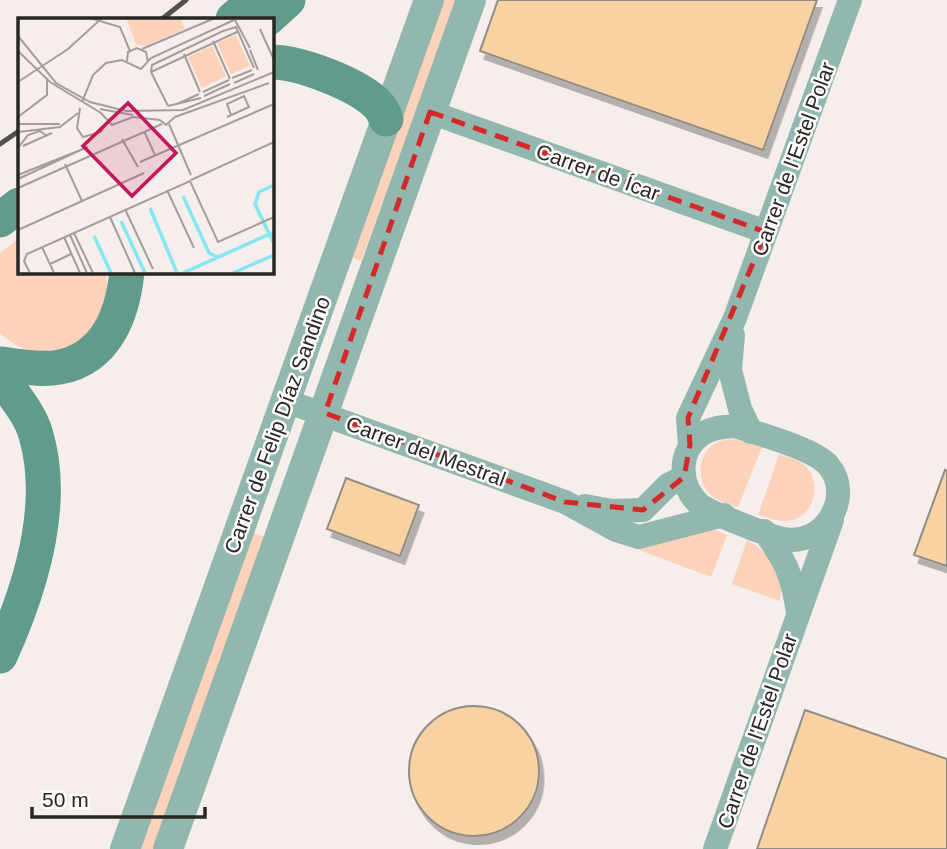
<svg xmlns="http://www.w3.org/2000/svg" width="947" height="849" font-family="Helvetica,sans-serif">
<defs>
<filter id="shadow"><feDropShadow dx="4.5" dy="8" stdDeviation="0" flood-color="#0004"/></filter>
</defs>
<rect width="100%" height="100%" fill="#f6eeea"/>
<path fill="#fcd2ba" d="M 442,0 L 457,0 L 361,261 L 350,257 Z
M 19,238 L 19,271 L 105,271 C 122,337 50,381 0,333 L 0,253 Z
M 734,439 L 762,447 L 738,507 C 729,504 719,502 712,496 C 695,481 697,453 717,442 C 722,440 729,440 734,439 Z
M 779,454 C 785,457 794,458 800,462 C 821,474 819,511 795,519 C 782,524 770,518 758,515 Z
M 711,528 L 727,535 L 711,577 L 634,548 Z
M 253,533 L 265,537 L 153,849 L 140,849 Z
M 747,540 C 770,553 785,573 780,601 L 732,584 Z"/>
<path fill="#f8d2a1" stroke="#918c86" stroke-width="2" filter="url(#shadow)" d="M 498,0 L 817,0 L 763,150 L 480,51 Z
M 945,470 L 947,471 L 947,566 L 914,555 Z
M 346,478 L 419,505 L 400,556 L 327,529 Z
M409 771a65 65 0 1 1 130 0a65 65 0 1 1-130 0Z
M 805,710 L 947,759 L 947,849 L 757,849 Z"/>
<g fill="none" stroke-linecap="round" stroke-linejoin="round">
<path stroke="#91b7ae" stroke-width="24" d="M 430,112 L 766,232
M 733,335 L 730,370 L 740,409 L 751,432
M 286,401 L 565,502 L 616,530 L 639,537 L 724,515
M 735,426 C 758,434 813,448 828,465 C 855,496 824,547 784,539 C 771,537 709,512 700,505 C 678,486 677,449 704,433 C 714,427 724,427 735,426 Z
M 690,445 L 688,418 L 735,318 L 850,0
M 585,506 L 612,511 L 643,510 L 668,485 L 684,477
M 764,531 C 786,562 792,574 798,612
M 715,849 L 832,520"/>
<path stroke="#91b7ae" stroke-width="30" d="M 125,849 L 429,0
M 168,849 L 471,0"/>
<path stroke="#609b8e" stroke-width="35" d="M 233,19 L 255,0
M 267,19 L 288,0
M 271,62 C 299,62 358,84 378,105 C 382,109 384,114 386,119
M 0,220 L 19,205
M 0,364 C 19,366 41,371 60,367 C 107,358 123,313 127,271
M 0,375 C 12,394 30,413 36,435 C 57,507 30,590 0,656"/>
<path stroke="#534f4d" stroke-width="5" d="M 162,19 L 186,0
M 0,144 L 19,131"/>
</g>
<path fill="none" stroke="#d62828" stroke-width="5" stroke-dasharray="14 9" stroke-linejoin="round" d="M 430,112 L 766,232 L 688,418 L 690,445 L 684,477 L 643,510 L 565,502 L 325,413 Z"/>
<g text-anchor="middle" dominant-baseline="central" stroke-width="5" stroke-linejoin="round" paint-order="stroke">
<g font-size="21" fill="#292624" stroke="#fefdfc">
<text transform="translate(793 159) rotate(-70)">Carrer de l'Estel Polar</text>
<text transform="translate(598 172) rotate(20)">Carrer de Ícar</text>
<text transform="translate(277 425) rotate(-70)">Carrer de Felip Díaz Sandino</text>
<text transform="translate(426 451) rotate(20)">Carrer del Mestral</text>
<text transform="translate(757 731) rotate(-71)">Carrer de l'Estel Polar</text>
</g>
</g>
<g transform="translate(18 18)">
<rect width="256" height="256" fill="#f6eeea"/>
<path d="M 108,0 L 162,0 L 167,11 L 127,28 L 118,26 ZM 218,17 L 232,48 L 213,56 L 199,25 ZM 194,28 L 208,58 L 184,70 L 170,39 Z" fill="#fcd2ba"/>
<path fill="none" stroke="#83e7f4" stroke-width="3.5" d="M 256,167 L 241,174 L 237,186 L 256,226M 165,178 L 191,235 L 199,239M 132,190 L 159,255M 103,203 L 127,255M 76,218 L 93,255M 165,255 L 256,214M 215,255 L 256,237"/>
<path fill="none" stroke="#a49e9b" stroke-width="2" d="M 72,0 L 102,9 L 112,33M 217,2 L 232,30M 242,11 L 256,42M 0,18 L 38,65 L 72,84 L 108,93 L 165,92 L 256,54M 195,23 L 212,61M 124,31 L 197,0M 232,32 L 240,52M 0,33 L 32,64 L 83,95 L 94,107 L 115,99 L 142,102M 166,36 L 182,74M 109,43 L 110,34 L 119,30 L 128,34 L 130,44M 133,54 L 219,14M 214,60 L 234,52M 0,64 L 50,31 L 84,0M 216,65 L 236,56M 185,74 L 211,62M 186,78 L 212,66M 64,84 L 75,57 L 88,45 L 104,42 L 123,51 L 133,40 L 216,2M 159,86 L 181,76M 150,88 L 133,54 L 134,47 L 205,13 L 218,9 L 236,50M 150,88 L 183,80M 62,90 L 59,110 L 65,119 L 83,114 L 92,100M 82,91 L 115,97M 0,99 L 29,77 L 29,62M 209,99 L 231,89 L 226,78 L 209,86 L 213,97M 142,102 L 148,107 L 157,99 L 251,65M 0,106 L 42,106M 151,106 L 173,157M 126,113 L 137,137M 0,114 L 42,109 L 60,95M 104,121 L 120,149M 5,128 L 34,115M 0,130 L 10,117 L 22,113 L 29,118M 122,144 L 256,86M 47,146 L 64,183M 0,157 L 70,129M 0,161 L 69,129M 173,162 L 256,124M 0,170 L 144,106M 149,172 L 176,230M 107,191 L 135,251M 92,199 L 117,255M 0,212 L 126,155M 56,215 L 75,255M 52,217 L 69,255M 46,219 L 62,255M 24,229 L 36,255M 32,246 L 53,236M 12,255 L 6,243 L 9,236 L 172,163 L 200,224 L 256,199"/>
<path fill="#c2185b" fill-opacity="0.15" stroke="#c2185b" stroke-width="3.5" d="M 110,85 L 158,135 L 114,178 L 65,128 Z"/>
<rect width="256" height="256" fill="none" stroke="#292624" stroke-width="3.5"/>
</g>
<path d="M32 807v10h173v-10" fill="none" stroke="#292624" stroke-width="3.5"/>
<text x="42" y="807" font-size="21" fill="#292624" stroke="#fefdfc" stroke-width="5" paint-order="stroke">50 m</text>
</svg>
